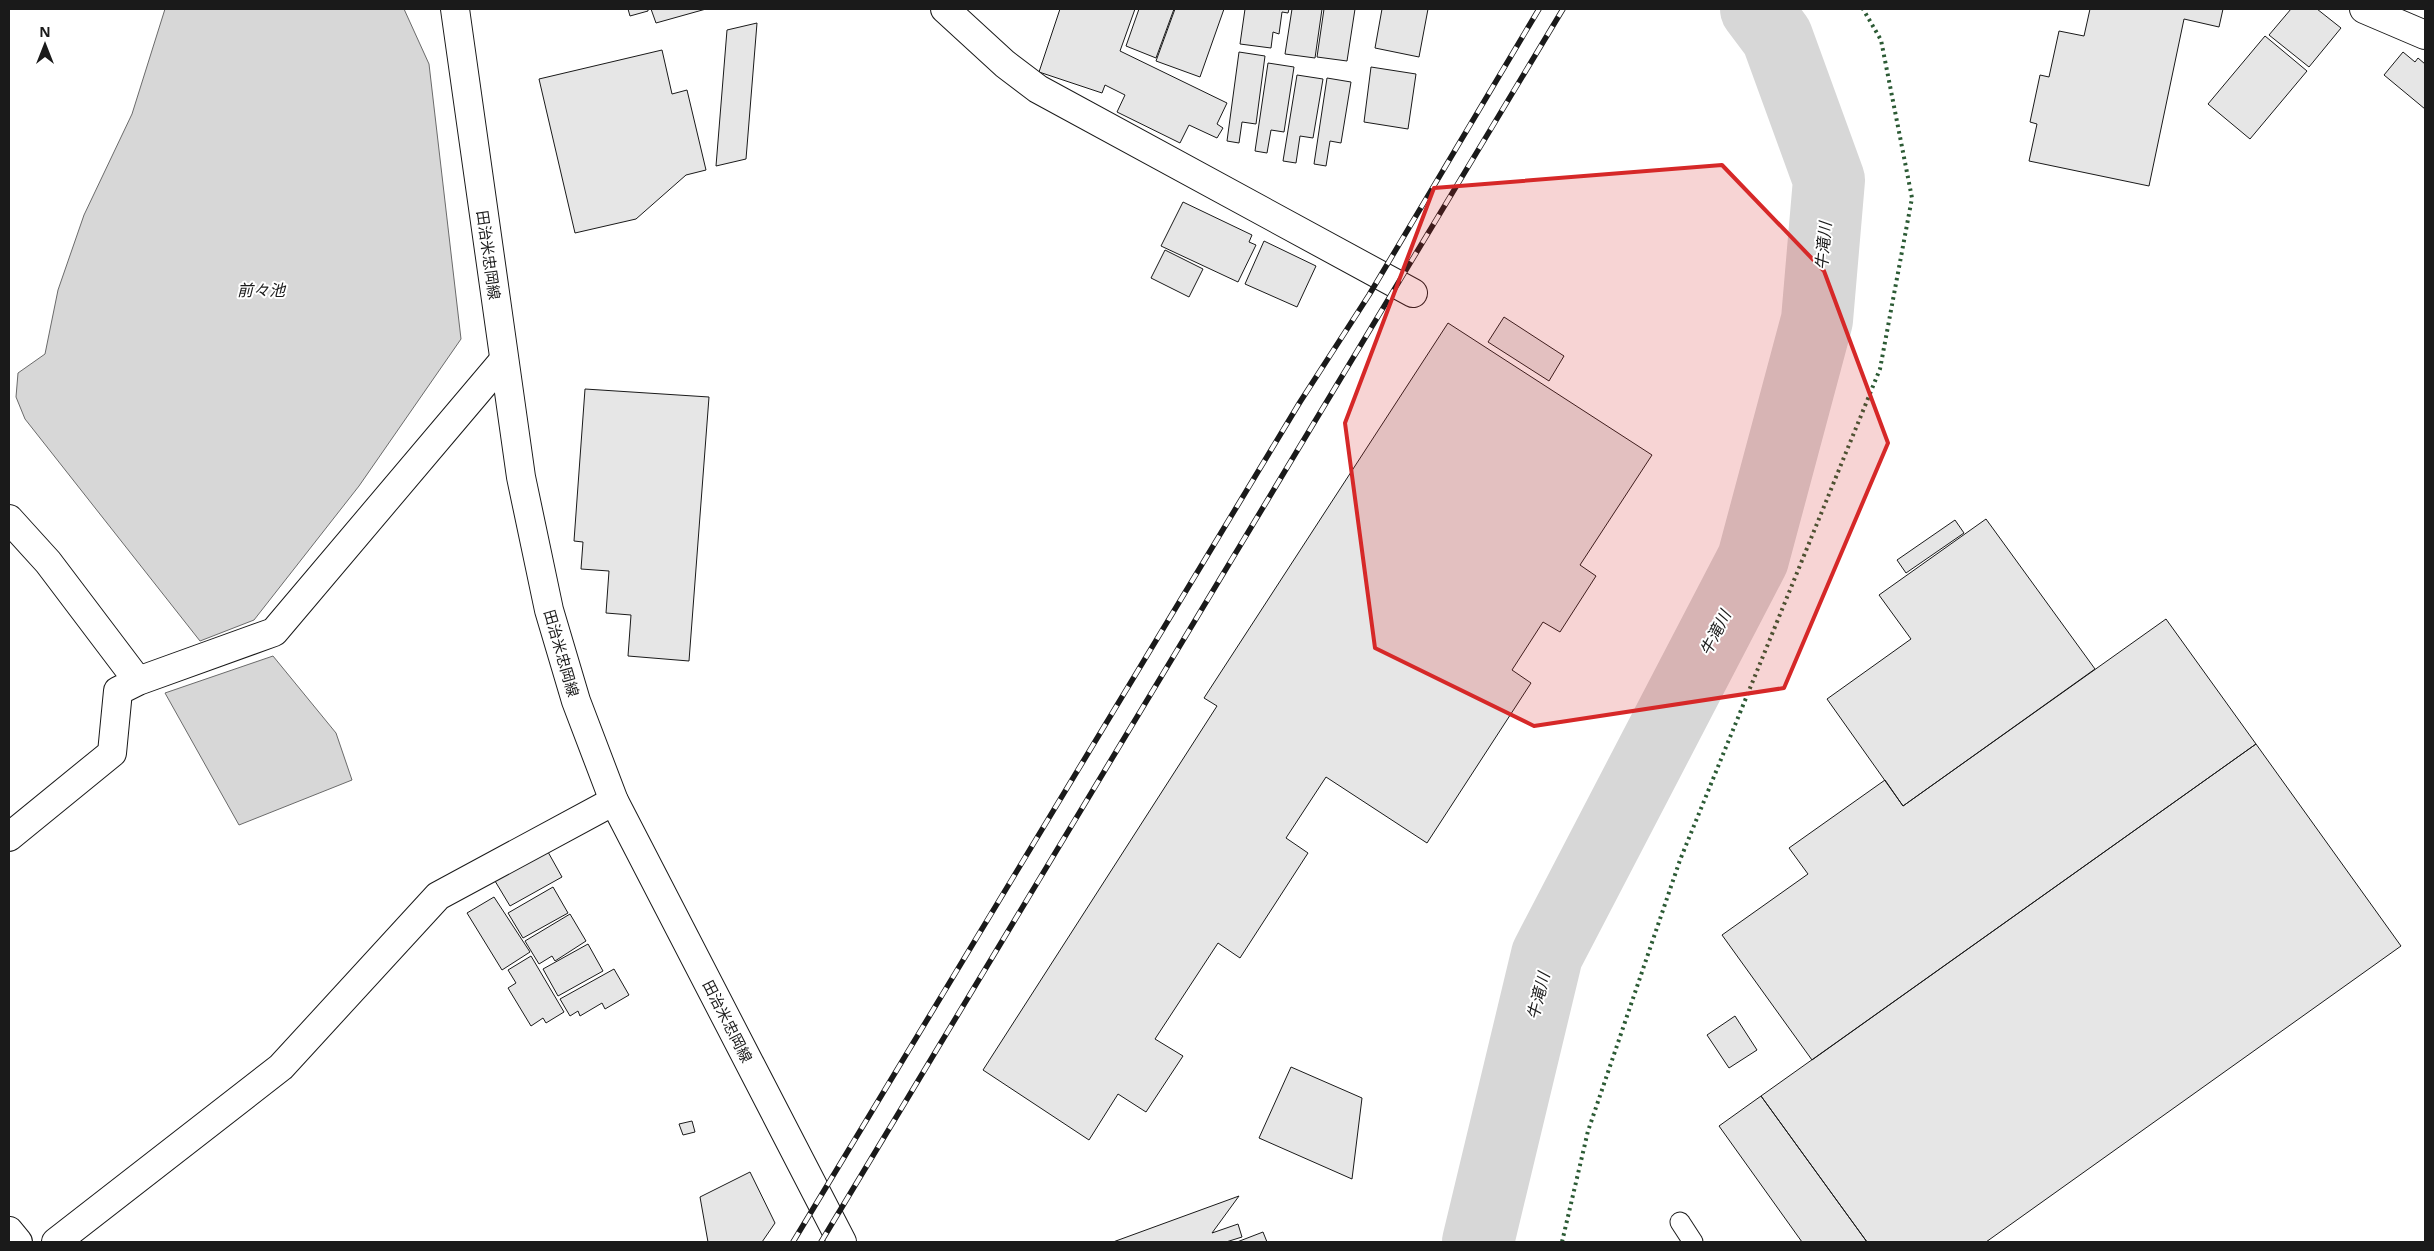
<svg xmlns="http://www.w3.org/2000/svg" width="2434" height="1251" font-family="'Open Sans','Noto Sans JP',sans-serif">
<rect width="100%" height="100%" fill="#fff"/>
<path fill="#d7d7d7" stroke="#6a6a6a" d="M 165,9 L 404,9 L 429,64 L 461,339 L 359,486 L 254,620 L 200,641 L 25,419 L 16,397 L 18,373 L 45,354 L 58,290 L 84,215 L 132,114 Z
M 273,656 L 336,733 L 352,780 L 239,825 L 165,693 Z"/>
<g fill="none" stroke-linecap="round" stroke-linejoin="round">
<path stroke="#d7d7d7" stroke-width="72" d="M 1478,1242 L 1547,955 L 1753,559 L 1817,320 L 1829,180 L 1777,37 L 1756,9"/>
</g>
<path fill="#e6e6e6" stroke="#1a1a1a" d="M 628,9 L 648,9 L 648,11 L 630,16 Z
M 651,9 L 706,9 L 656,23 Z
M 1060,9 L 1135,9 L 1120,51 L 1227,103 L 1217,124 L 1223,128 L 1217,138 L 1189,125 L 1180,143 L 1117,112 L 1125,95 L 1105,85 L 1102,93 L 1039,72 Z
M 1139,9 L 1174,9 L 1156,58 L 1126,46 Z
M 1175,9 L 1224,9 L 1200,77 L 1156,61 Z
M 1245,9 L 1289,9 L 1288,13 L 1282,12 L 1279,34 L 1273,32 L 1271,48 L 1240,44 Z
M 1292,9 L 1322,9 L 1315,58 L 1285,54 Z
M 1324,9 L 1355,9 L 1347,61 L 1317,57 Z
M 1382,9 L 1428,9 L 1419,57 L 1375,48 Z
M 2090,9 L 2223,9 L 2219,27 L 2184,19 L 2149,186 L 2029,161 L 2037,124 L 2030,122 L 2040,75 L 2049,77 L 2059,31 L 2084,36 Z
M 2291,9 L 2317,9 L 2341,28 L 2309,67 L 2269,35 Z
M 757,23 L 746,159 L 716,166 L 727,30 Z
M 2265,36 L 2307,71 L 2250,139 L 2208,104 Z
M 662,50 L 672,94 L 687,90 L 706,170 L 686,175 L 636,219 L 575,233 L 539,79 Z
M 1239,52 L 1265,56 L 1256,124 L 1242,122 L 1239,143 L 1227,141 Z
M 2403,52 L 2415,62 L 2418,58 L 2425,64 L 2425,109 L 2384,75 Z
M 1268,63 L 1294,67 L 1284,132 L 1271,130 L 1267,153 L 1255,151 Z
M 1371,67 L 1416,74 L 1408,129 L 1364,122 Z
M 1297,75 L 1323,79 L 1313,138 L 1300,136 L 1296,163 L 1283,161 Z
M 1327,78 L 1351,82 L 1341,143 L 1330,141 L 1326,166 L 1314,164 Z
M 1183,202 L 1252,235 L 1249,242 L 1256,245 L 1238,282 L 1161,246 Z
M 1264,241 L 1316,266 L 1297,307 L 1245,284 Z
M 1165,250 L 1203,269 L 1189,297 L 1151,278 Z
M 1504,317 L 1564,356 L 1549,381 L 1488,342 Z
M 1448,323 L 1652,455 L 1580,565 L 1596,576 L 1560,632 L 1543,622 L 1512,670 L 1531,683 L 1427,843 L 1326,777 L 1286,838 L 1308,853 L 1240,958 L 1218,943 L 1155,1039 L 1183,1056 L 1146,1112 L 1118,1094 L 1089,1140 L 983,1070 L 1217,706 L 1204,698 Z
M 585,389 L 709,397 L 689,661 L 628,656 L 631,615 L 606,613 L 609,571 L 581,569 L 583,542 L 574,541 Z
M 1986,519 L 2095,669 L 1903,806 L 1827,699 L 1911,639 L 1879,595 Z
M 1955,520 L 1964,533 L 1906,573 L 1897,560 Z
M 2166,619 L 2256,744 L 1812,1060 L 1722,935 L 1808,874 L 1789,848 L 1885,780 L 1903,806 Z
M 2256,744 L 2401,946 L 1986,1242 L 1867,1242 L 1761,1096 Z
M 548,852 L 562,877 L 510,906 L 495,881 Z
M 553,887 L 568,913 L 523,938 L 508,913 Z
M 494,897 L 530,952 L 502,970 L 467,913 Z
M 570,914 L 586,941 L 555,961 L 552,956 L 539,964 L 525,941 Z
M 588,944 L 603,971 L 558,996 L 543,969 Z
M 531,956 L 564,1012 L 546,1023 L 543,1018 L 531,1026 L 508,988 L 516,983 L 508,970 Z
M 614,969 L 629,995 L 605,1009 L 602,1003 L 580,1016 L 578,1011 L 570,1016 L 560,999 Z
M 1735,1016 L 1757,1050 L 1729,1068 L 1707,1035 Z
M 1291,1067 L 1362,1098 L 1352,1179 L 1259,1138 Z
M 1761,1096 L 1867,1242 L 1802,1242 L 1719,1126 Z
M 692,1121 L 695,1132 L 683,1135 L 679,1124 Z
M 750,1172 L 775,1223 L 762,1242 L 708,1242 L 700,1197 Z
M 1239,1196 L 1212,1233 L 1238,1224 L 1242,1237 L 1226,1242 L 1113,1242 Z
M 1263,1232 L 1267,1242 L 1237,1242 Z"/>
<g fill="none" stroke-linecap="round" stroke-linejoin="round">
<defs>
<path id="service" d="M 1680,1222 L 1693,1242"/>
<path id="minor" d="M 945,9 L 1005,64 L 1038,89 L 1413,293
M 2364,9 L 2425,35
M 9,519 L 48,562 L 138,681 L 274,632 L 504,360
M 9,837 L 112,753 L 118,691 L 138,681
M 9,1231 L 18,1242
M 56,1242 L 281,1067 L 438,896 L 614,801"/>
<path id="secondary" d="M 455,9 L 521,477 L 549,610 L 576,701 L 614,801 L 842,1242"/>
</defs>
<use href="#service" stroke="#1a1a1a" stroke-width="21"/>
<use href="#minor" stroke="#1a1a1a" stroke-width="30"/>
<use href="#secondary" stroke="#1a1a1a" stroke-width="30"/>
<use href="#service" stroke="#fff" stroke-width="19"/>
<use href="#minor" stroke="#fff" stroke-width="28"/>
<use href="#secondary" stroke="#fff" stroke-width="28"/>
<defs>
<path id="rail" d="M 793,1242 L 1300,402 L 1369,295 L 1539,9
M 821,1242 L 1563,9"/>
</defs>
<use href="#rail" stroke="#1a1a1a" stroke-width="5.5"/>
<use href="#rail" stroke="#fff" stroke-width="4" stroke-dasharray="11" stroke-linecap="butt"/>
<path stroke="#2b5a34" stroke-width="4" stroke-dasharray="2.5 4" stroke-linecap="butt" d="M 1562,1242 L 1588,1131 L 1680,860 L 1880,369 L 1912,198 L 1881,40 L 1863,9"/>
</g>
<path fill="#d62828" fill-opacity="0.2" stroke="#d62828" stroke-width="4" stroke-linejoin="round" d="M 1722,165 L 1824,271 L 1888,443 L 1784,688 L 1534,726 L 1375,648 L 1345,423 L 1434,188 Z"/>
<g text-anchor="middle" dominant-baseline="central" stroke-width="4" stroke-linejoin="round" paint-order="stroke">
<g font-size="15" fill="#1a1a1a" stroke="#fff">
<text transform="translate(489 255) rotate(82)">田治米忠岡線</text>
<text transform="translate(562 653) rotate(74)">田治米忠岡線</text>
<text transform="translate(728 1021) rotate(63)">田治米忠岡線</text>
</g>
<g font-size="16" font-style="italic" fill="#1a1a1a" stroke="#fff">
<text transform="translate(1823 246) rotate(-85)">牛滝川</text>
<text x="261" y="290">前々池</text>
<text transform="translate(1715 633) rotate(-63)">牛滝川</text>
<text transform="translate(1538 996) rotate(-76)">牛滝川</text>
</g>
</g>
<rect width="2434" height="1251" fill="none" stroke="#1a1a1a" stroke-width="20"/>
<g transform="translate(45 45)" stroke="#ffffff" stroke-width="4" paint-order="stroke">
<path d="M0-4L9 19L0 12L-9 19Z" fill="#1a1a1a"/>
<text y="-8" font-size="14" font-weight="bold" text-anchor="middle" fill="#1a1a1a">N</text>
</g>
</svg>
